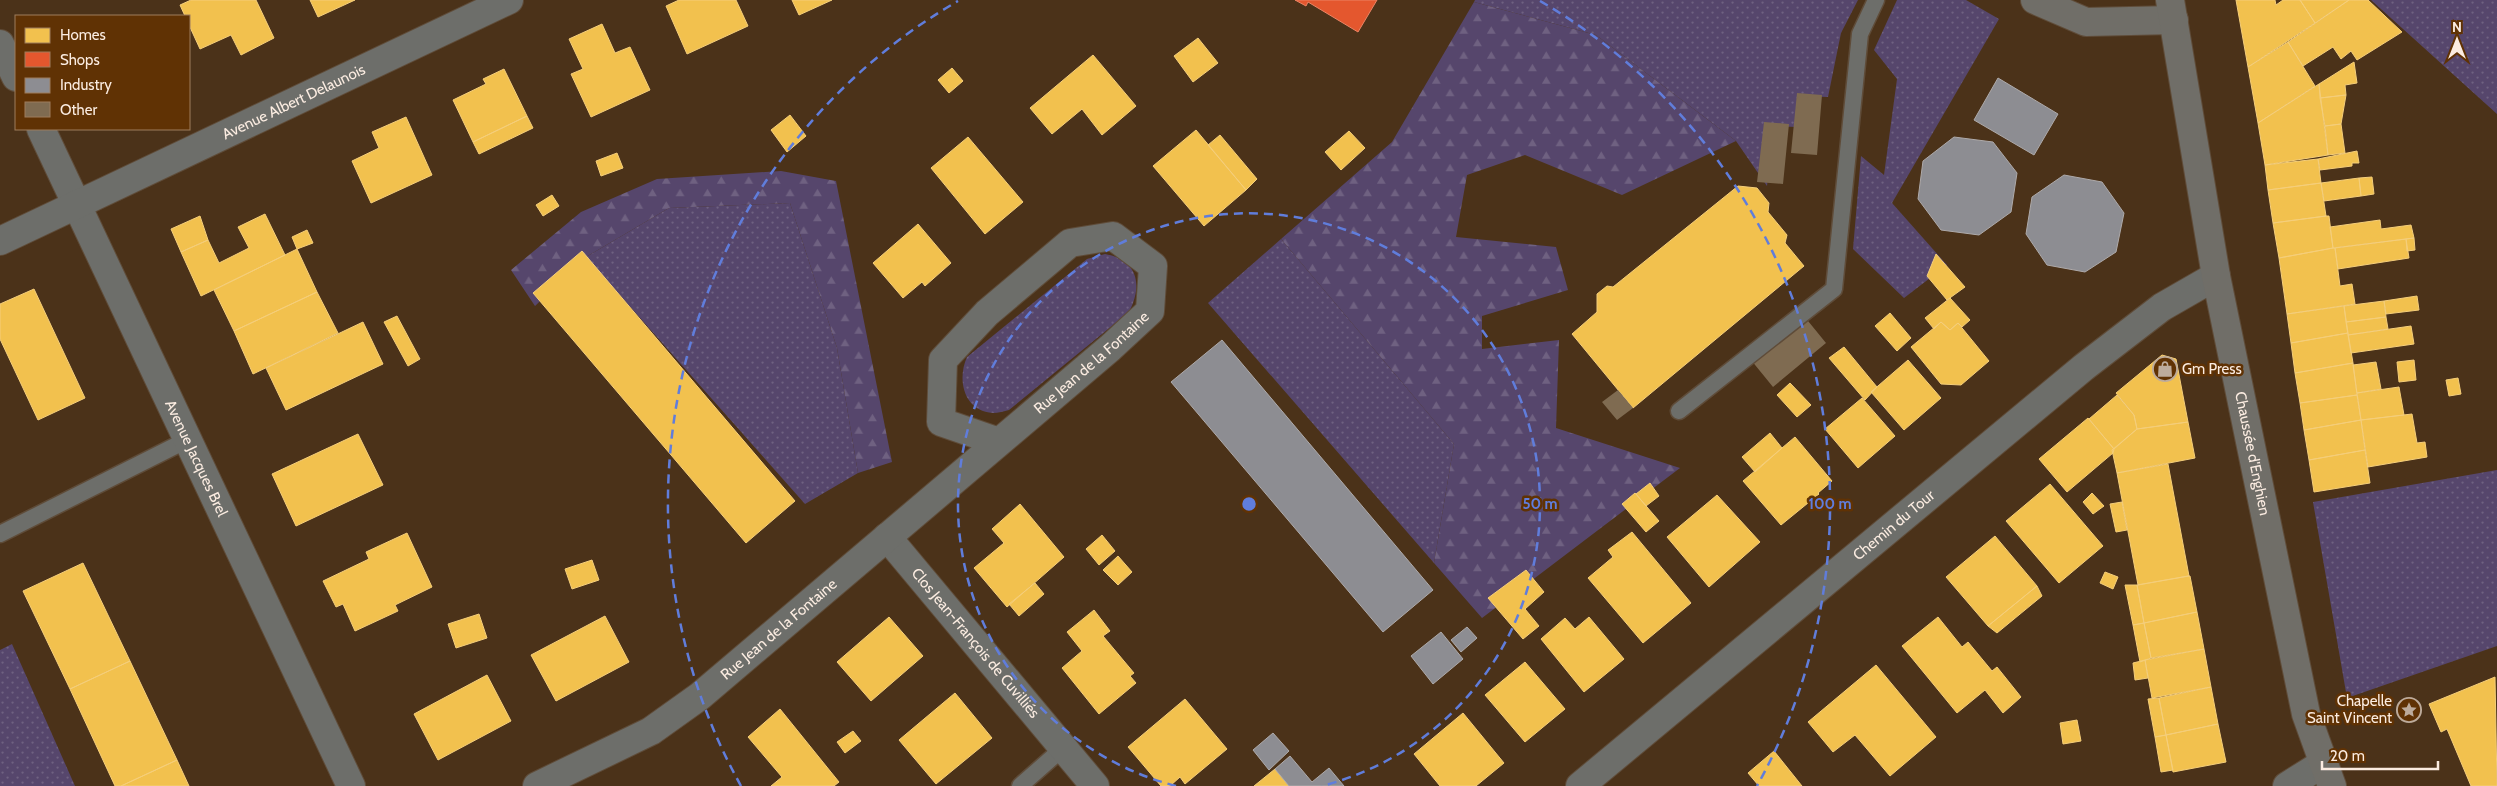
<svg xmlns="http://www.w3.org/2000/svg" width="2497" height="786" font-family="Cabin,sans-serif">
<defs>
<pattern id="grass-dots" width="8" height="8" patternUnits="userSpaceOnUse" patternTransform="scale(1.25)"><rect width="8" height="8" fill="#56466c"/><path d="M2 2h.1M6 6h.1" fill="none" stroke="#6f6181" stroke-width="1.8" stroke-linecap="round"/></pattern>
<pattern id="forest-firs" width="22" height="20" patternUnits="userSpaceOnUse" patternTransform="scale(1.25)"><rect width="22" height="20" fill="#56466c"/><path d="M5 1l3.5 6h-7zM16 11l3.5 6h-7z" fill="#6f6181"/></pattern>
</defs>
<rect width="100%" height="100%" fill="#4b3219"/>
<path fill="url(#grass-dots)" d="M 1475,0 L 1858,0 L 1841,33 L 1828,97 L 1801,96 L 1797,127 L 1773,126 L 1767,186 L 1736,141 L 1596,35 L 1474,2 Z
M 1897,0 L 1966,0 L 1999,19 L 1892,203 L 1947,265 L 1904,298 L 1853,249 L 1861,156 L 1884,175 L 1897,79 L 1874,50 Z
M 2371,0 L 2497,0 L 2497,114 Z
M 790,203 L 837,348 L 858,473 L 805,504 L 586,257 L 669,208 Z
M 1281,239 L 1454,444 L 1434,563 L 1208,303 Z
M 1105,254 C 1138,260 1143,285 1129,312 L 1009,410 C 1004,411 998,413 993,413 C 963,411 957,379 967,357 L 1087,259 Z
M 2497,470 L 2497,646 L 2347,698 L 2313,502 Z
M 12,644 L 75,786 L 0,786 L 0,650 Z"/>
<path fill="url(#forest-firs)" d="M 1474,2 L 1596,35 L 1736,141 L 1622,195 L 1525,155 L 1467,175 L 1456,237 L 1556,247 L 1568,290 L 1482,316 L 1482,349 L 1559,340 L 1556,428 L 1680,468 L 1482,618 L 1434,563 L 1454,444 L 1281,239 L 1392,142 Z
M 781,171 L 836,181 L 892,462 L 858,473 L 837,348 L 790,203 L 669,208 L 586,257 L 535,306 L 511,270 L 581,212 L 657,179 Z"/>
<path fill="#f2c14e" stroke="#f5ce7a" d="M 191,0 L 256,0 L 274,38 L 241,55 L 231,35 L 200,49 L 189,25 L 189,16 L 185,16 L 180,5 Z
M 310,0 L 355,0 L 318,17 Z
M 679,0 L 736,0 L 748,26 L 687,54 L 666,6 Z
M 792,0 L 832,0 L 799,15 Z
M 2236,0 L 2275,0 L 2276,5 L 2283,0 L 2300,0 L 2315,23 L 2248,67 Z
M 2300,0 L 2349,0 L 2315,23 Z
M 2349,0 L 2368,0 L 2402,32 L 2357,60 L 2351,51 L 2341,59 L 2333,47 L 2303,66 L 2288,42 Z
M 602,24 L 615,53 L 630,47 L 650,90 L 591,117 L 571,74 L 583,69 L 569,39 Z
M 1198,38 L 1218,63 L 1193,82 L 1174,56 Z
M 2288,42 L 2315,86 L 2258,123 L 2248,67 Z
M 1093,55 L 1136,106 L 1102,135 L 1082,109 L 1052,134 L 1030,108 Z
M 2354,62 L 2357,83 L 2345,85 L 2346,95 L 2320,98 L 2319,84 Z
M 952,68 L 963,81 L 949,93 L 938,80 Z
M 504,69 L 527,116 L 473,142 L 453,100 L 486,84 L 483,79 Z
M 2319,84 L 2328,155 L 2265,165 L 2258,123 Z
M 2346,95 L 2341,124 L 2325,126 L 2320,98 Z
M 790,115 L 806,136 L 787,152 L 771,130 Z
M 527,116 L 533,128 L 479,154 L 473,142 Z
M 406,117 L 432,175 L 371,203 L 352,161 L 379,148 L 372,132 Z
M 2341,124 L 2345,153 L 2328,155 L 2325,126 Z
M 1196,130 L 1246,190 L 1204,226 L 1153,166 Z
M 1349,131 L 1365,148 L 1341,170 L 1325,152 Z
M 1220,135 L 1257,179 L 1246,190 L 1208,145 Z
M 968,137 L 1023,202 L 985,234 L 931,168 Z
M 2357,151 L 2359,163 L 2352,163 L 2352,166 L 2320,170 L 2318,159 Z
M 617,153 L 623,168 L 601,176 L 596,161 Z
M 2318,159 L 2321,183 L 2268,190 L 2265,165 Z
M 2372,177 L 2374,194 L 2361,196 L 2359,178 Z
M 2359,178 L 2361,196 L 2324,201 L 2321,183 Z
M 2321,183 L 2326,216 L 2273,223 L 2268,190 Z
M 1738,186 L 1757,188 L 1769,203 L 1768,212 L 1787,235 L 1785,243 L 1804,266 L 1633,408 L 1572,334 L 1597,312 L 1597,294 L 1607,286 L 1613,287 Z
M 552,195 L 559,206 L 543,216 L 536,205 Z
M 265,214 L 285,255 L 201,296 L 181,252 L 208,240 L 219,263 L 249,248 L 238,227 Z
M 200,216 L 208,240 L 181,252 L 171,229 Z
M 2326,216 L 2329,216 L 2333,248 L 2279,258 L 2273,223 Z
M 2380,220 L 2381,229 L 2411,225 L 2414,238 L 2333,248 L 2330,227 Z
M 918,224 L 951,263 L 925,286 L 922,282 L 903,298 L 873,263 Z
M 307,230 L 313,243 L 297,249 L 292,237 Z
M 2414,238 L 2415,250 L 2407,251 L 2406,239 Z
M 2406,239 L 2409,258 L 2338,269 L 2335,248 Z
M 2333,248 L 2335,248 L 2340,286 L 2352,284 L 2355,304 L 2287,314 L 2279,258 Z
M 297,249 L 317,292 L 234,331 L 214,290 Z
M 582,251 L 795,501 L 746,543 L 533,293 Z
M 1936,254 L 1965,287 L 1947,300 L 1927,276 Z
M 34,289 L 85,398 L 38,420 L 0,339 L 0,304 Z
M 317,292 L 338,333 L 253,374 L 234,331 Z
M 2417,296 L 2419,310 L 2386,314 L 2384,301 Z
M 1950,298 L 1970,320 L 1962,327 L 1958,323 L 1950,330 L 1941,322 L 1934,329 L 1925,318 Z
M 2384,301 L 2386,317 L 2346,322 L 2344,306 Z
M 2344,306 L 2348,333 L 2291,343 L 2287,314 Z
M 1890,313 L 1911,338 L 1897,351 L 1875,326 Z
M 397,316 L 420,359 L 408,366 L 384,322 Z
M 2386,317 L 2388,329 L 2348,335 L 2346,322 Z
M 363,322 L 383,364 L 286,410 L 266,368 Z
M 1941,322 L 1950,330 L 1958,323 L 1989,361 L 1961,385 L 1941,384 L 1911,347 Z
M 2411,326 L 2414,344 L 2351,353 L 2348,335 Z
M 2348,333 L 2353,363 L 2295,373 L 2291,343 Z
M 1844,347 L 1877,387 L 1865,400 L 1829,358 Z
M 2162,355 L 2176,359 L 2188,422 L 2137,429 L 2134,415 L 2116,393 Z
M 1908,360 L 1941,398 L 1904,430 L 1871,392 Z
M 2414,360 L 2416,380 L 2399,382 L 2397,362 Z
M 2376,362 L 2381,389 L 2357,393 L 2353,365 Z
M 2353,363 L 2357,395 L 2300,403 L 2295,373 Z
M 2458,378 L 2461,394 L 2449,396 L 2446,380 Z
M 1790,383 L 1811,405 L 1797,417 L 1777,395 Z
M 2399,387 L 2404,415 L 2361,420 L 2357,393 Z
M 2117,395 L 2134,415 L 2137,429 L 2114,449 L 2089,419 Z
M 2357,395 L 2361,420 L 2304,430 L 2300,403 Z
M 1862,398 L 1895,436 L 1858,468 L 1825,429 Z
M 2412,414 L 2417,443 L 2425,442 L 2427,457 L 2368,467 L 2361,420 Z
M 2088,418 L 2114,449 L 2113,453 L 2067,492 L 2039,459 Z
M 2361,420 L 2365,450 L 2309,460 L 2304,430 Z
M 2188,422 L 2195,458 L 2117,473 L 2112,450 L 2137,429 Z
M 1770,433 L 1782,448 L 1755,472 L 1742,457 Z
M 358,434 L 383,485 L 296,526 L 272,474 Z
M 1795,437 L 1832,481 L 1818,493 L 1819,494 L 1781,525 L 1743,481 Z
M 2365,450 L 2370,483 L 2314,492 L 2309,460 Z
M 2168,464 L 2189,576 L 2138,585 L 2117,473 Z
M 1650,483 L 1659,496 L 1646,506 L 1636,494 Z
M 2050,484 L 2103,546 L 2059,583 L 2006,521 Z
M 1635,493 L 1659,521 L 1646,532 L 1622,504 Z
M 2092,493 L 2104,506 L 2093,514 L 2083,502 Z
M 1717,495 L 1760,542 L 1709,587 L 1667,537 Z
M 2122,502 L 2127,530 L 2116,532 L 2110,504 Z
M 1020,504 L 1064,557 L 1007,607 L 974,568 L 1004,543 L 992,529 Z
M 1632,532 L 1691,603 L 1643,643 L 1588,578 L 1613,557 L 1608,550 Z
M 407,533 L 432,587 L 395,605 L 398,611 L 355,631 L 343,604 L 336,607 L 323,581 L 369,559 L 366,552 Z
M 1102,535 L 1115,551 L 1099,565 L 1086,549 Z
M 1995,536 L 2037,586 L 1988,626 L 1946,577 Z
M 1118,556 L 1132,572 L 1118,585 L 1103,570 Z
M 592,560 L 599,580 L 572,589 L 565,569 Z
M 83,563 L 130,661 L 70,689 L 23,591 Z
M 1526,570 L 1544,592 L 1525,609 L 1539,626 L 1523,639 L 1488,598 Z
M 2105,572 L 2118,577 L 2113,589 L 2100,583 Z
M 2188,576 L 2190,576 L 2197,612 L 2144,623 L 2137,585 Z
M 1035,583 L 1044,594 L 1019,616 L 1009,604 Z
M 2125,585 L 2137,585 L 2144,623 L 2133,625 Z
M 2037,586 L 2042,596 L 1997,633 L 1988,626 Z
M 1094,610 L 1110,631 L 1103,636 L 1134,673 L 1130,676 L 1136,683 L 1099,714 L 1062,668 L 1082,651 L 1067,632 Z
M 2197,612 L 2204,649 L 2151,658 L 2144,623 Z
M 479,614 L 487,638 L 456,648 L 448,624 Z
M 605,616 L 629,662 L 556,701 L 531,655 Z
M 889,617 L 923,656 L 871,701 L 837,662 Z
M 1589,617 L 1624,659 L 1584,692 L 1541,639 L 1565,618 L 1575,629 Z
M 1938,617 L 1962,647 L 1968,642 L 1992,671 L 1997,667 L 2021,697 L 2003,713 L 1985,690 L 1957,713 L 1902,646 Z
M 2144,623 L 2151,658 L 2140,662 L 2133,625 Z
M 2204,649 L 2211,687 L 2152,698 L 2145,660 Z
M 2145,660 L 2148,678 L 2135,680 L 2133,663 Z
M 130,661 L 177,760 L 121,786 L 115,786 L 70,689 Z
M 1525,662 L 1565,709 L 1525,742 L 1485,695 Z
M 1876,665 L 1936,737 L 1890,776 L 1855,735 L 1833,752 L 1808,722 Z
M 487,675 L 511,721 L 438,760 L 414,714 Z
M 2495,677 L 2497,786 L 2471,786 L 2447,729 L 2441,732 L 2429,704 Z
M 2211,687 L 2218,724 L 2166,735 L 2159,698 Z
M 955,693 L 992,738 L 936,784 L 899,740 Z
M 2159,698 L 2166,735 L 2155,737 L 2148,699 Z
M 1185,699 L 1227,749 L 1185,784 L 1180,777 L 1170,786 L 1161,786 L 1128,747 Z
M 780,709 L 839,782 L 834,786 L 771,786 L 782,777 L 748,737 Z
M 1463,713 L 1504,763 L 1476,786 L 1440,786 L 1414,754 Z
M 2077,720 L 2081,741 L 2063,744 L 2060,723 Z
M 2218,724 L 2226,762 L 2173,772 L 2166,735 Z
M 853,731 L 861,741 L 845,753 L 837,742 Z
M 2166,735 L 2173,770 L 2161,772 L 2155,737 Z
M 1774,751 L 1802,786 L 1759,786 L 1748,773 Z
M 177,760 L 189,786 L 121,786 Z
M 1275,769 L 1289,786 L 1254,786 Z"/>
<path fill="#e4572e" stroke="#eb8464" d="M 1295,0 L 1377,0 L 1358,32 L 1308,2 L 1306,6 Z"/>
<path fill="#8d8d92" stroke="#aeaaaa" d="M 1998,78 L 2058,114 L 2034,155 L 1974,120 Z
M 1954,137 L 1993,142 L 2017,173 L 2011,212 L 1979,235 L 1941,230 L 1918,199 L 1923,161 Z
M 2064,175 L 2102,182 L 2124,213 L 2116,252 L 2085,272 L 2047,265 L 2026,234 L 2032,197 Z
M 1222,340 L 1433,590 L 1383,632 L 1171,382 Z
M 1467,627 L 1477,638 L 1461,652 L 1451,640 Z
M 1441,632 L 1463,659 L 1433,684 L 1411,656 Z
M 1273,733 L 1289,751 L 1269,770 L 1253,750 Z
M 1290,756 L 1312,782 L 1329,768 L 1344,786 L 1289,786 L 1275,769 Z"/>
<path fill="#7f6b51" d="M 1797,93 L 1822,95 L 1817,155 L 1791,153 Z
M 1764,122 L 1789,124 L 1783,184 L 1757,182 Z
M 1804,316 L 1826,343 L 1773,387 L 1751,360 Z
M 1618,390 L 1633,408 L 1617,420 L 1602,402 Z"/>
<g fill="none" stroke-linecap="round" stroke-linejoin="round">
<defs>
<path id="lane" d="M 1679,411 L 1834,289 L 1860,34 L 1876,0
M 0,534 L 187,440
M 1020,786 L 1063,748"/>
<g id="street">
<path d="M 0,44 L 16,77"/>
<path id="s1" d="M 41,129 L 351,786"/>
<path id="s2" d="M 0,241 L 509,0"/>
<path id="s3" d="M 887,537 L 1095,786"/>
<path id="s4" d="M 537,786 L 651,731 L 700,696 L 1110,348 L 1150,311 L 1153,266 L 1113,236 L 1070,243 L 987,313 L 943,360 L 941,422 L 999,442"/>
<path id="s5" d="M 1580,786 L 2084,367 L 2162,307 L 2216,276"/>
<path d="M 2287,786 L 2322,764"/>
</g>
<g id="secondary">
<path d="M 2035,0 L 2086,22 L 2174,20"/>
<path id="s6" d="M 2170,0 L 2216,276 L 2306,714 L 2332,786"/>
</g>
</defs>
<use href="#lane" stroke="#5f4c39" stroke-width="19"/>
<use href="#street" stroke="#5f4c39" stroke-width="30"/>
<use href="#secondary" stroke="#5f4c39" stroke-width="30"/>
<use href="#lane" stroke="#6d6e6a" stroke-width="16"/>
<use href="#street" stroke="#6d6e6a" stroke-width="28"/>
<use href="#secondary" stroke="#706e68" stroke-width="28"/>
</g>
<g fill="none" stroke="#607ddb" stroke-width="2.5" stroke-dasharray="9 6">
<path d="M1176 786A291 291 0 1 1 1322 786"/>
<path d="M741 786A581 581 0 0 1 958 1M1540 1A581 581 0 0 1 1757 786"/>
</g>
<defs>
<symbol id="shop-ring" viewBox="-11 -11 22 22"><circle r="9.5" fill="#603204" stroke="#bdab9b" stroke-width="1.5"/><path d="M-5-2.5h2.3a2.7 3.5 0 0 1 5.4 0H5L5.5 6h-11ZM-1.5-2.5h3a1.5 2.3 0 0 0-3 0Z" fill="#bdab9b"/></symbol>
<symbol id="sight-ring" viewBox="-11 -11 22 22"><circle r="9.5" fill="#603204" stroke="#bdab9b" stroke-width="1.5"/><path d="M0-6L1.8-2.2L6-1.7L2.9 1.2L3.7 5.4L0 3.3L-3.7 5.4L-2.9 1.2L-6-1.7L-1.8-2.2Z" fill="#bdab9b"/></symbol>
</defs>
<g fill-rule="evenodd">
<use href="#shop-ring" x="2151" y="355" width="28" height="28"/>
<use href="#sight-ring" x="2395" y="696" width="28" height="28"/>
</g>
<g text-anchor="middle" dominant-baseline="central" stroke-width="5" stroke-linejoin="round" paint-order="stroke">
<g font-size="15" fill="#fbece1" stroke="#603204">
<text stroke="none"><textPath href="#s2" startOffset="325">Avenue Albert Delaunois</textPath></text>
<text stroke="none"><textPath href="#s4" startOffset="701">Rue Jean de la Fontaine</textPath></text>
<text stroke="none"><textPath href="#s6" startOffset="461">Chaussée d'Enghien</textPath></text>
<text stroke="none"><textPath href="#s1" startOffset="364">Avenue Jacques Brel</textPath></text>
<text stroke="none"><textPath href="#s5" startOffset="408">Chemin du Tour</textPath></text>
<text stroke="none"><textPath href="#s4" startOffset="290">Rue Jean de la Fontaine</textPath></text>
<text stroke="none"><textPath href="#s3" startOffset="138">Clos Jean-François de Cuvilliés</textPath></text>
</g>
<g font-size="15" fill="#fbece1" stroke="#603204" text-anchor="start">
<text x="2182" y="369">Gm Press</text>
<text x="2392" y="701" text-anchor="end">Chapelle<tspan x="2392" dy="17">Saint Vincent</tspan></text>
</g>
</g>
<circle cx="1249" cy="504" r="8" fill="#607ddb" stroke="#603204" stroke-width="2.5"/>
<g font-size="15" text-anchor="middle" font-weight="bold" fill="#607ddb" stroke="#603204" stroke-width="5" stroke-linejoin="round" paint-order="stroke">
<text x="1540" y="509">50 m</text>
<text x="1830" y="509">100 m</text>
</g>
<rect x="15" y="15" width="175" height="115" fill="#603204" stroke="#9e7c5c"/>
<rect x="25" y="28" width="25" height="15" fill="#f2c14e" stroke="#9e7c5c"/>
<text x="60" y="40" font-size="15" fill="#fbece1">Homes</text>
<rect x="25" y="52" width="25" height="15" fill="#e4572e" stroke="#9e7c5c"/>
<text x="60" y="65" font-size="15" fill="#fbece1">Shops</text>
<rect x="25" y="78" width="25" height="15" fill="#8d8d92" stroke="#9e7c5c"/>
<text x="60" y="90" font-size="15" fill="#fbece1">Industry</text>
<rect x="25" y="102" width="25" height="15" fill="#7f6b51" stroke="#9e7c5c"/>
<text x="60" y="115" font-size="15" fill="#fbece1">Other</text>
<g transform="translate(2457 40)" stroke="#603204" stroke-width="4" paint-order="stroke">
<path d="M0-4L9 19L0 12L-9 19Z" fill="#fbece1"/>
<text y="-8" font-size="14" font-weight="bold" text-anchor="middle" fill="#fbece1">N</text>
</g>
<path d="M2322 761v8h116v-8" fill="none" stroke="#fbece1" stroke-width="2.5"/>
<text x="2330" y="761" font-size="15" fill="#fbece1" stroke="#603204" stroke-width="4" paint-order="stroke">20 m</text>
</svg>
